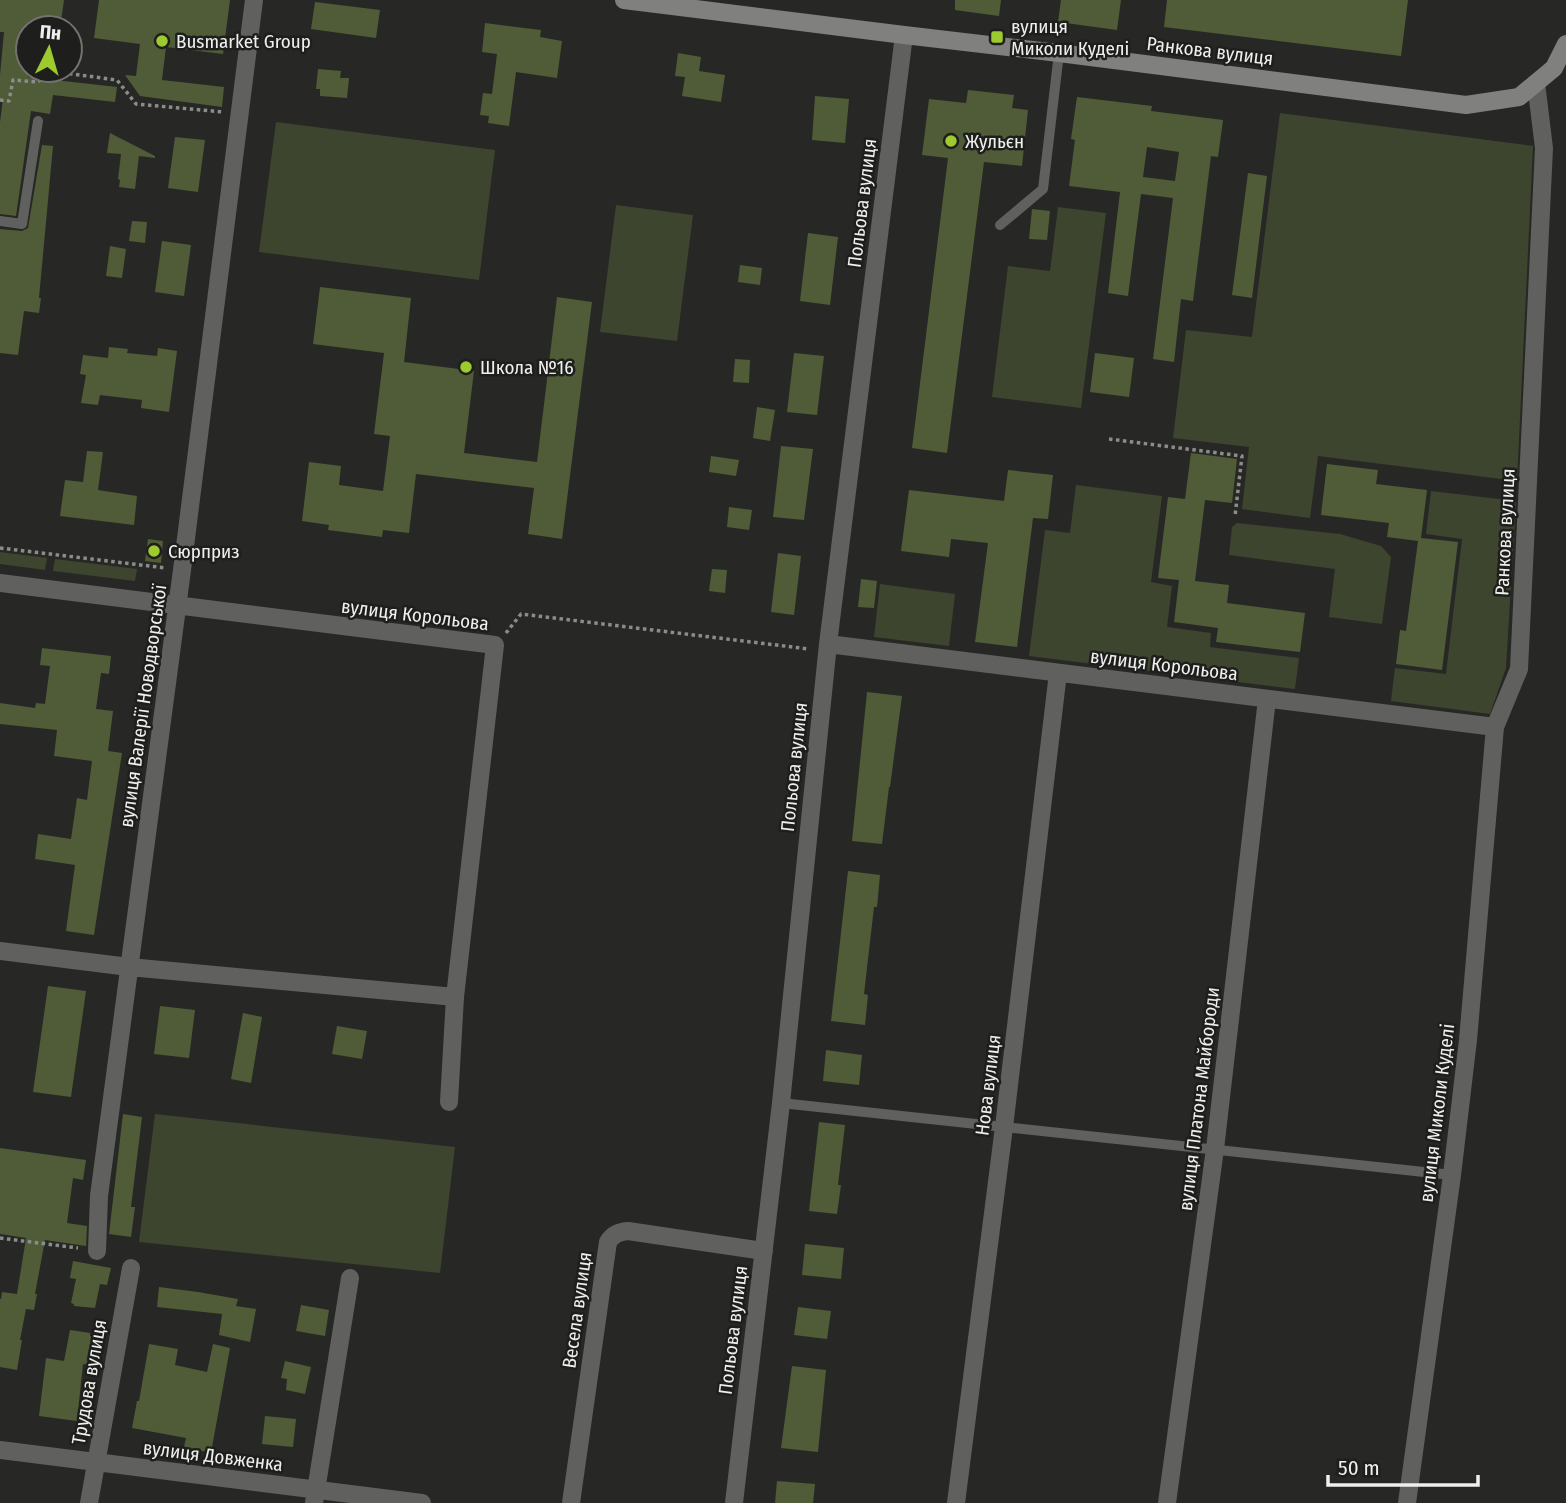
<svg xmlns="http://www.w3.org/2000/svg" width="1566" height="1503" font-family="'Fira Sans Condensed',sans-serif">
<rect width="100%" height="100%" fill="#272825"/>
<path fill="#3d452e" d="M 1280,113 L 1533,146 L 1517,481 L 1318,456 L 1310,518 L 1242,509 L 1249,447 L 1173,438 L 1186,330 L 1252,337 Z
M 276,122 L 495,150 L 479,280 L 259,252 Z
M 616,205 L 693,215 L 677,341 L 600,332 Z
M 1058,207 L 1106,213 L 1081,408 L 992,397 L 1008,266 L 1050,271 Z
M 1076,485 L 1162,496 L 1151,582 L 1172,586 L 1167,627 L 1211,633 L 1210,647 L 1299,658 L 1295,689 L 1029,656 L 1045,530 L 1070,533 Z
M 1431,491 L 1516,501 L 1506,668 L 1490,714 L 1391,701 L 1395,668 L 1446,674 L 1462,539 L 1426,534 Z
M 1237,523 L 1340,534 L 1381,546 L 1391,557 L 1382,624 L 1329,617 L 1335,569 L 1229,555 L 1232,527 Z
M 0,552 L 47,558 L 45,570 L 0,564 Z
M 55,559 L 137,569 L 135,581 L 53,571 Z
M 880,584 L 955,594 L 949,646 L 874,637 Z
M 155,1114 L 455,1147 L 440,1273 L 139,1242 Z"/>
<path fill="#4f5c37" fill-rule="evenodd" d="M 0,0 L 64,0 L 60,28 L 28,28 L 28,77 L 117,87 L 115,102 L 53,95 L 50,114 L 31,111 L 16,216 L 0,214 L 0,122 L 3,99 L 0,99 L 0,75 L 4,32 L 0,32 Z
M 99,0 L 230,0 L 223,54 L 166,47 L 162,80 L 224,87 L 222,107 L 140,96 L 125,75 L 136,76 L 140,44 L 94,38 Z
M 955,0 L 1001,0 L 999,16 L 955,10 Z
M 1061,0 L 1121,0 L 1117,30 L 1058,22 Z
M 1167,0 L 1408,0 L 1401,56 L 1164,27 Z
M 315,2 L 380,10 L 376,38 L 311,29 Z
M 485,23 L 541,30 L 540,37 L 562,41 L 557,78 L 516,72 L 509,126 L 488,123 L 489,116 L 480,115 L 483,93 L 492,94 L 497,54 L 482,52 Z
M 678,53 L 701,57 L 699,71 L 725,75 L 721,102 L 682,96 L 685,77 L 675,76 Z
M 318,69 L 341,71 L 340,78 L 349,78 L 347,98 L 320,96 L 320,89 L 316,89 Z
M 968,90 L 1014,95 L 1012,108 L 1028,110 L 1022,166 L 984,162 L 947,453 L 912,448 L 948,158 L 922,155 L 929,99 L 966,103 Z
M 815,96 L 849,99 L 845,143 L 812,140 Z
M 1077,97 L 1152,106 L 1151,111 L 1223,120 L 1218,157 L 1211,156 L 1193,301 L 1181,299 L 1174,362 L 1153,359 L 1173,198 L 1141,194 L 1128,296 L 1108,293 L 1120,192 L 1069,186 L 1075,140 L 1071,139 ZM 1147,147 L 1179,152 L 1175,181 L 1143,177 Z
M 110,133 L 155,156 L 155,158 L 139,156 L 135,189 L 119,187 L 120,180 L 118,179 L 121,154 L 107,153 Z
M 175,137 L 205,140 L 198,192 L 168,188 Z
M 42,145 L 53,146 L 39,298 L 41,298 L 39,313 L 24,311 L 18,355 L 0,353 L 0,229 L 22,231 L 28,228 Z
M 1248,173 L 1267,176 L 1252,298 L 1232,295 Z
M 1032,209 L 1050,211 L 1047,240 L 1029,239 Z
M 132,221 L 147,222 L 145,243 L 129,241 Z
M 808,233 L 838,237 L 830,305 L 800,301 Z
M 162,241 L 191,245 L 184,296 L 155,292 Z
M 110,246 L 126,249 L 122,278 L 106,276 Z
M 740,265 L 762,268 L 760,285 L 738,282 Z
M 320,287 L 411,298 L 404,362 L 474,371 L 464,453 L 537,462 L 557,297 L 592,302 L 562,539 L 528,534 L 534,488 L 416,474 L 409,533 L 383,530 L 382,537 L 328,530 L 329,525 L 302,521 L 309,462 L 341,466 L 339,485 L 383,491 L 390,436 L 374,434 L 384,353 L 313,344 Z
M 109,347 L 128,349 L 127,353 L 157,356 L 158,348 L 177,351 L 169,412 L 141,408 L 142,400 L 100,395 L 98,405 L 81,403 L 86,375 L 80,374 L 83,355 L 108,358 Z
M 794,353 L 824,356 L 817,415 L 787,412 Z
M 1095,353 L 1134,358 L 1129,397 L 1090,392 Z
M 735,359 L 750,360 L 749,383 L 733,382 Z
M 757,407 L 775,410 L 770,441 L 753,438 Z
M 781,446 L 813,449 L 804,520 L 773,517 Z
M 87,451 L 103,452 L 98,490 L 137,496 L 134,525 L 60,516 L 65,480 L 83,482 Z
M 1191,453 L 1237,459 L 1232,503 L 1205,500 L 1195,581 L 1229,585 L 1227,603 L 1305,613 L 1300,652 L 1216,642 L 1218,628 L 1174,622 L 1179,580 L 1158,578 L 1168,497 L 1185,499 Z
M 711,456 L 739,460 L 736,476 L 709,472 Z
M 1327,464 L 1378,470 L 1376,484 L 1427,490 L 1421,538 L 1458,542 L 1442,670 L 1396,664 L 1400,630 L 1406,631 L 1418,541 L 1387,537 L 1389,523 L 1321,515 Z
M 1008,470 L 1053,475 L 1048,519 L 1033,518 L 1017,647 L 975,642 L 988,543 L 951,539 L 949,557 L 901,551 L 909,490 L 1004,501 Z
M 729,507 L 752,510 L 749,530 L 727,527 Z
M 148,539 L 163,541 L 161,563 L 145,561 Z
M 778,553 L 801,556 L 794,615 L 771,612 Z
M 712,569 L 727,570 L 725,593 L 709,591 Z
M 861,579 L 877,581 L 874,608 L 858,607 Z
M 42,648 L 111,656 L 109,674 L 101,673 L 96,709 L 113,711 L 108,751 L 122,753 L 94,935 L 66,931 L 75,865 L 35,859 L 38,834 L 71,839 L 77,798 L 87,800 L 92,761 L 54,756 L 57,730 L 0,724 L 0,703 L 35,708 L 36,703 L 45,704 L 50,666 L 40,665 Z
M 867,692 L 902,696 L 890,787 L 889,787 L 882,844 L 852,841 Z
M 848,871 L 880,875 L 877,907 L 874,907 L 864,994 L 868,995 L 865,1025 L 831,1021 Z
M 48,986 L 86,991 L 71,1097 L 33,1092 Z
M 160,1006 L 195,1010 L 189,1058 L 154,1054 Z
M 243,1013 L 262,1017 L 251,1083 L 231,1079 Z
M 337,1026 L 367,1031 L 362,1059 L 332,1054 Z
M 826,1050 L 862,1055 L 859,1085 L 823,1081 Z
M 123,1114 L 142,1117 L 131,1207 L 135,1207 L 131,1237 L 109,1234 Z
M 819,1122 L 845,1125 L 838,1185 L 841,1185 L 837,1214 L 809,1211 Z
M 0,1148 L 86,1160 L 83,1180 L 73,1178 L 67,1223 L 87,1226 L 86,1246 L 45,1240 L 35,1294 L 37,1294 L 34,1310 L 26,1309 L 20,1340 L 22,1340 L 17,1370 L 0,1367 L 0,1299 L 1,1299 L 2,1292 L 17,1294 L 26,1238 L 0,1234 Z
M 805,1244 L 844,1248 L 841,1279 L 802,1275 Z
M 73,1261 L 111,1268 L 107,1285 L 100,1284 L 95,1308 L 74,1306 L 74,1304 L 71,1303 L 76,1279 L 70,1278 Z
M 159,1287 L 198,1292 L 238,1299 L 236,1306 L 256,1309 L 250,1342 L 219,1335 L 222,1314 L 157,1307 Z
M 301,1305 L 329,1310 L 325,1336 L 296,1331 Z
M 798,1307 L 831,1311 L 827,1339 L 794,1335 Z
M 70,1330 L 90,1333 L 90,1336 L 101,1338 L 96,1366 L 83,1364 L 77,1421 L 39,1416 L 46,1358 L 64,1361 Z
M 149,1344 L 178,1349 L 175,1365 L 207,1372 L 213,1344 L 230,1348 L 211,1453 L 184,1447 L 186,1438 L 132,1428 L 137,1401 L 139,1401 Z
M 285,1361 L 311,1367 L 305,1394 L 286,1390 L 287,1379 L 281,1378 Z
M 792,1366 L 826,1370 L 818,1452 L 781,1448 Z
M 265,1416 L 296,1419 L 293,1447 L 262,1444 Z
M 777,1481 L 815,1484 L 813,1503 L 775,1503 Z"/>
<g fill="none" stroke-linecap="round" stroke-linejoin="round">
<path stroke="#8c8d8a" stroke-width="3.5" stroke-dasharray="3.5 3.5" stroke-linecap="butt" d="M 0,100 L 9,101 L 13,80 L 38,82 L 50,71 L 117,80 L 136,104 L 223,112
M 1109,439 L 1242,456 L 1235,516
M 0,548 L 166,568
M 506,633 L 521,614 L 809,649
M 0,1238 L 78,1248"/>
<path stroke="#60615f" stroke-width="10" d="M 0,221 L 22,224 L 38,121
M 1000,225 L 1043,189 L 1059,53
M 781,1103 L 1452,1175"/>
<path stroke="#60615f" stroke-width="18" d="M 0,583 L 495,645 L 455,997 L 449,1102
M 828,644 L 1495,727
M 0,951 L 129,967 L 455,997
M 97,1251 L 99,1196 L 182,570 L 254,0
M 0,1450 L 422,1503
M 89,1503 L 131,1268
M 314,1503 L 350,1278
M 571,1503 L 608,1242 C 613,1234 619,1232 628,1231 L 764,1251
M 734,1503 L 781,1103 L 828,644 L 904,35
M 956,1503 L 1004,1127 L 1058,673
M 1167,1503 L 1215,1149 L 1267,699
M 1407,1503 L 1452,1175 L 1468,1040 L 1495,727 L 1519,669 L 1544,148 L 1536,83"/>
<path stroke="#80817f" stroke-width="18" d="M 624,0 L 904,35 L 1059,53 L 1466,105 L 1519,97 L 1554,68 L 1566,44"/>
</g>
<g fill="#9dca2f" stroke="#1e1f1c" stroke-width="2.5">
<rect x="990" y="30" width="14" height="14" rx="3.5"/>
<circle cx="162" cy="41" r="7"/>
<circle cx="951" cy="141" r="7"/>
<circle cx="466" cy="367" r="7"/>
<circle cx="154" cy="551" r="7"/>
</g>
<g text-anchor="middle" dominant-baseline="central" stroke-width="5" stroke-linejoin="round" paint-order="stroke">
<g font-size="19" fill="#eff0ee" stroke="#1e1f1c" text-anchor="start">
<text x="1011" y="26">вулиця<tspan x="1011" dy="22">Миколи Куделі</tspan></text>
<text x="176" y="41">Busmarket Group</text>
<text x="965" y="141">Жульєн</text>
<text x="480" y="367">Школа №16</text>
<text x="168" y="551">Сюрприз</text>
</g>
<g font-size="19" fill="#eff0ee" stroke="#1e1f1c">
<text transform="translate(1210 51) rotate(7)">Ранкова вулиця</text>
<text transform="translate(862 203) rotate(-83)">Польова вулиця</text>
<text transform="translate(1505 532) rotate(-87)">Ранкова вулиця</text>
<text transform="translate(415 615) rotate(7)">вулиця Корольова</text>
<text transform="translate(1164 665) rotate(7)">вулиця Корольова</text>
<text transform="translate(143 706) rotate(-82)">вулиця Валерії Новодворської</text>
<text transform="translate(794 767) rotate(-84)">Польова вулиця</text>
<text transform="translate(988 1085) rotate(-83)">Нова вулиця</text>
<text transform="translate(1199 1099) rotate(-83)">вулиця Платона Майбороди</text>
<text transform="translate(1437 1113) rotate(-83)">вулиця Миколи Куделі</text>
<text transform="translate(577 1310) rotate(-82)">Весела вулиця</text>
<text transform="translate(733 1330) rotate(-83)">Польова вулиця</text>
<text transform="translate(89 1382) rotate(-80)">Трудова вулиця</text>
<text transform="translate(213 1456) rotate(7)">вулиця Довженка</text>
</g>
</g>
<g transform="translate(49 49) rotate(5)"><circle r="33" fill="#1e1f1c" stroke="#727370" stroke-width="2"/>
<path d="M0-5L12 26L0 18L-12 26Z" fill="#9dca2f"/>
<text y="-10" font-size="19" font-weight="bold" text-anchor="middle" fill="#eff0ee">Пн</text>
</g>
<path d="M1328 1475v10h150v-10" fill="none" stroke="#eff0ee" stroke-width="3.5"/>
<text x="1338" y="1475" font-size="21" fill="#eff0ee" stroke="#1e1f1c" stroke-width="5" paint-order="stroke">50 m</text>
</svg>
